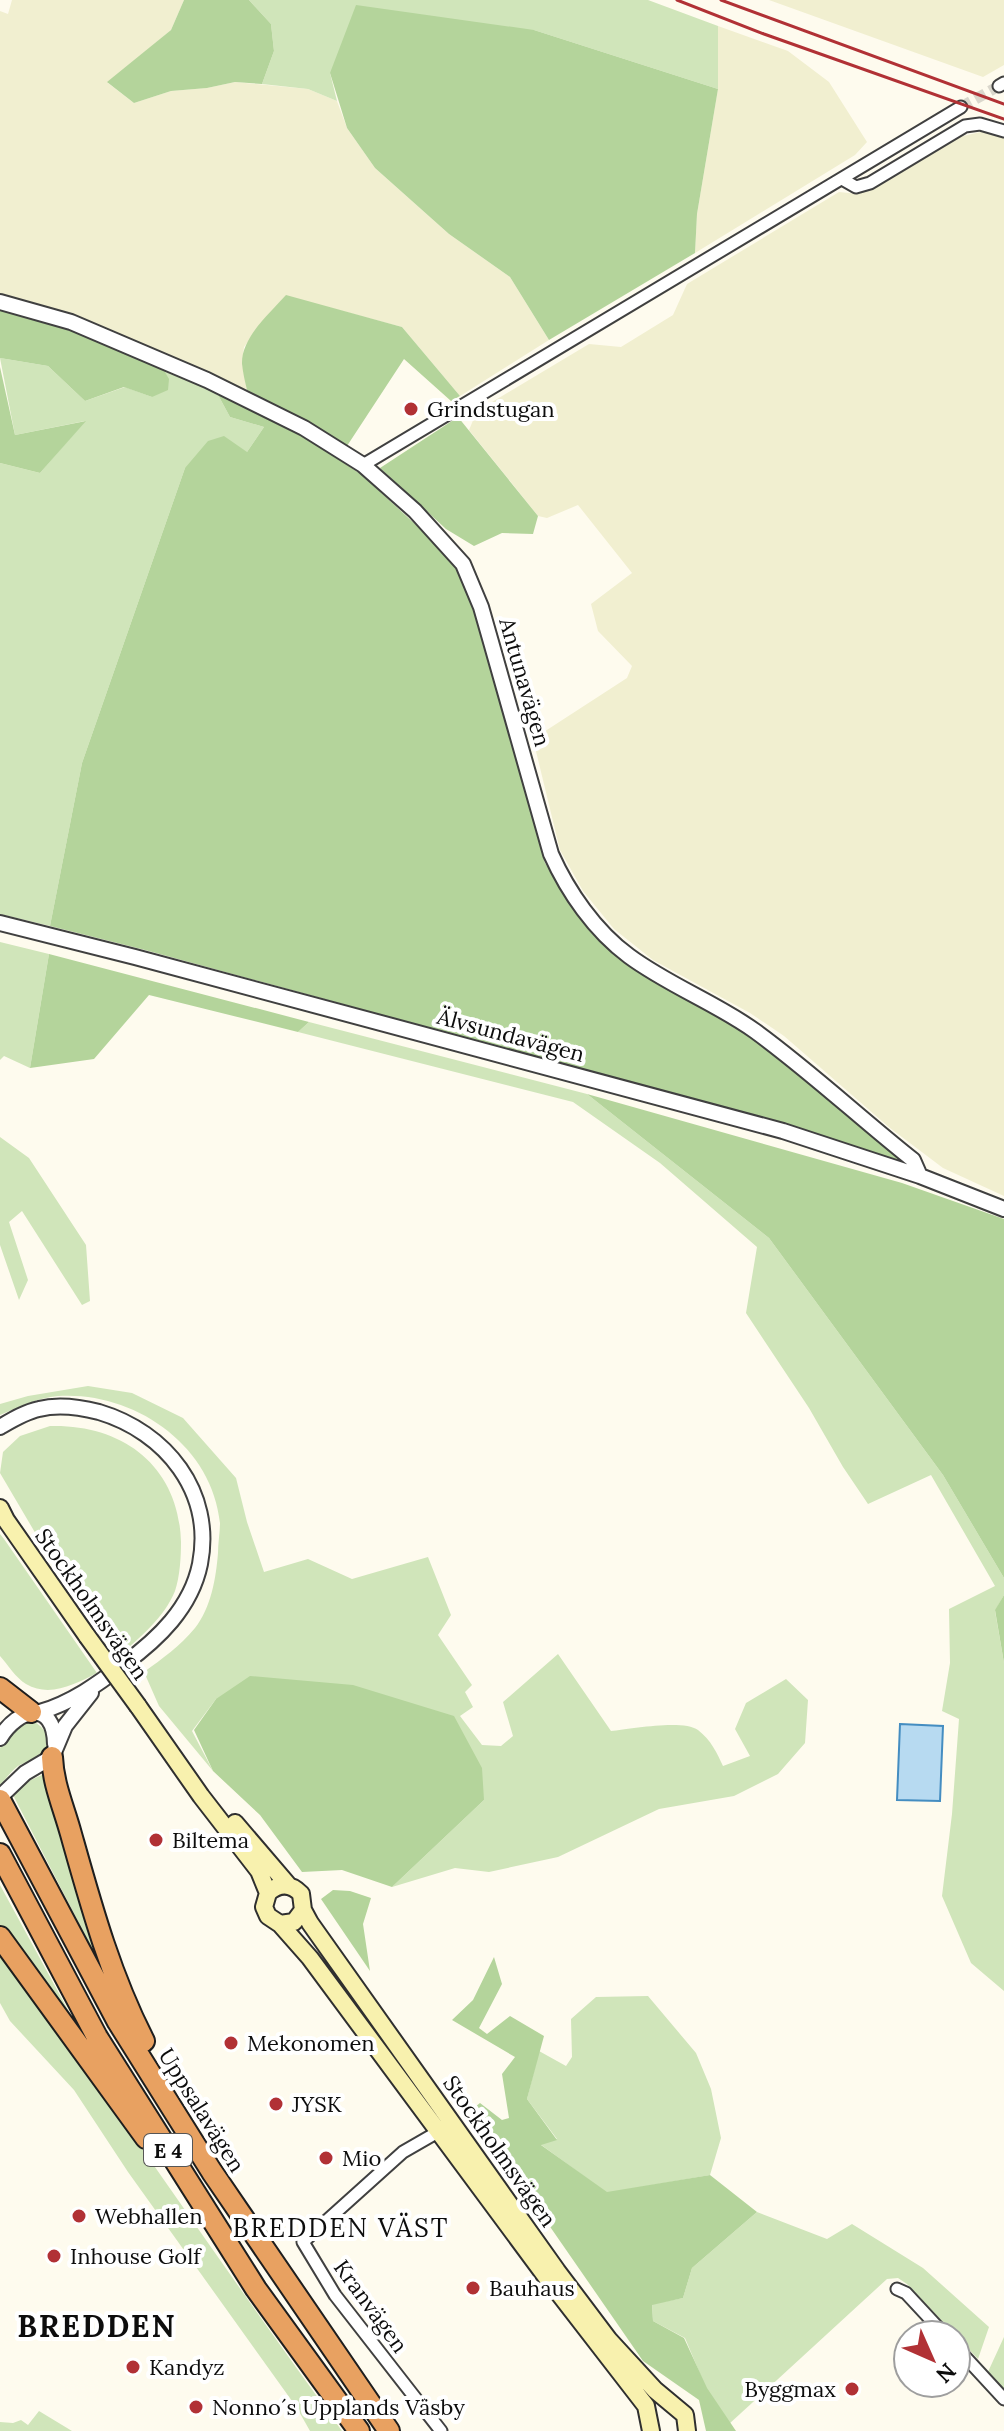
<svg xmlns="http://www.w3.org/2000/svg" width="1004" height="2431" font-family="Lora,serif">
<rect width="100%" height="100%" fill="#fefbee"/>
<path fill="#f1efd0" d="M 12,0 L 184,0 L 171,30 L 108,83 L 134,103 L 171,91 L 207,88 L 235,82 L 308,89 L 337,101 L 347,128 L 375,168 L 449,234 L 510,277 L 549,340 L 460,396 L 402,327 L 286,296 L 267,317 L 244,347 L 242,363 L 247,390 L 79,319 L 0,296 L 0,11 L 8,14 Z
M 769,0 L 1004,0 L 1004,65 L 983,77 Z
M 718,26 L 788,51 L 829,82 L 867,142 L 855,155 L 695,253 L 697,214 L 718,89 Z
M 985,131 L 1004,138 L 1004,1196 L 943,1168 L 890,1128 L 784,1036 L 750,1013 L 653,960 L 614,929 L 583,891 L 560,850 L 533,739 L 627,678 L 632,666 L 598,631 L 591,604 L 632,573 L 578,505 L 547,518 L 538,516 L 469,430 L 477,411 L 589,344 L 621,347 L 673,315 L 687,284 L 839,192 L 859,194 L 959,137 Z"/>
<path fill="#d0e5ba" d="M 249,0 L 648,0 L 718,26 L 718,89 L 534,30 L 330,73 L 337,101 L 308,89 L 262,84 L 274,51 L 271,24 Z
M 0,358 L 48,366 L 85,401 L 125,387 L 152,397 L 162,367 L 217,393 L 230,417 L 264,427 L 247,452 L 185,468 L 82,763 L 50,926 L 0,914 L 0,463 L 40,473 L 85,421 L 15,435 Z
M 0,942 L 49,954 L 30,1068 L 4,1056 L 0,1060 Z
M 309,1022 L 587,1094 L 769,1238 L 943,1475 L 1004,1578 L 1004,1595 L 995,1611 L 1004,1663 L 1004,1991 L 971,1963 L 942,1896 L 952,1814 L 959,1719 L 942,1711 L 950,1663 L 949,1609 L 995,1586 L 931,1475 L 868,1504 L 843,1467 L 809,1408 L 746,1313 L 757,1247 L 660,1163 L 573,1102 L 298,1032 Z
M 0,1137 L 29,1158 L 86,1245 L 90,1301 L 82,1305 L 22,1211 L 9,1222 L 28,1280 L 19,1300 L 0,1245 Z
M 88,1386 L 132,1393 L 183,1418 L 236,1478 L 247,1522 L 264,1572 L 308,1559 L 352,1579 L 428,1557 L 451,1615 L 438,1635 L 472,1685 L 465,1692 L 473,1707 L 460,1716 L 482,1745 L 501,1746 L 513,1736 L 503,1702 L 558,1654 L 611,1731 C 630,1729 683,1719 698,1730 C 711,1740 717,1753 723,1766 L 750,1756 L 735,1729 L 746,1703 L 786,1679 L 808,1700 L 805,1743 L 778,1774 L 734,1796 L 659,1809 L 558,1857 L 489,1872 L 455,1868 L 392,1887 L 484,1800 L 216,1699 L 192,1731 L 213,1771 L 159,1706 L 144,1672 C 162,1659 180,1646 195,1628 C 211,1608 216,1578 218,1553 C 218,1543 220,1532 220,1523 C 212,1444 133,1391 58,1396 C 37,1398 19,1407 0,1415 L 0,1404 L 28,1396 Z
M 50,1426 C 123,1424 179,1466 181,1542 C 181,1557 180,1576 175,1591 C 164,1618 140,1637 119,1656 L 50,1558 L 0,1473 L 3,1452 L 20,1436 Z
M 0,1534 L 4,1539 L 97,1673 C 75,1684 50,1698 26,1684 C 16,1678 8,1665 0,1656 Z
M 30,1720 C 48,1726 56,1748 37,1759 C 31,1762 24,1762 18,1766 C 11,1771 6,1779 0,1785 L 0,1748 L 15,1725 Z
M 44,1774 L 104,1972 L 12,1793 L 22,1784 Z
M 0,1885 L 92,2054 L 0,1926 Z
M 0,1949 C 116,2108 226,2272 342,2431 L 310,2431 L 297,2408 L 128,2172 L 74,2090 L 10,2021 L 0,2003 Z
M 648,1996 L 696,2053 L 711,2089 L 721,2138 L 710,2175 L 607,2193 L 540,2144 L 557,2139 L 527,2099 L 539,2051 L 566,2066 L 572,2057 L 571,2019 L 596,1997 Z
M 757,2212 L 827,2239 L 852,2224 L 923,2268 L 989,2327 L 978,2359 L 907,2284 L 898,2278 L 887,2279 L 729,2424 L 706,2388 L 685,2338 L 653,2321 L 652,2304 L 683,2298 L 692,2268 Z
M 1004,2337 L 1004,2390 L 987,2374 Z
M 39,2411 L 72,2431 L 0,2431 L 0,2422 L 13,2423 L 21,2420 L 28,2425 Z"/>
<path fill="#b4d49b" d="M 184,0 L 249,0 L 271,24 L 274,51 L 262,84 L 235,82 L 207,88 L 171,91 L 134,103 L 107,82 L 171,30 Z
M 356,5 L 534,30 L 718,89 L 697,214 L 695,253 L 549,340 L 510,277 L 449,234 L 375,168 L 347,128 L 330,73 Z
M 286,295 L 402,327 L 460,396 L 451,401 L 404,359 L 347,446 L 306,421 L 247,390 C 245,382 243,373 242,364 C 241,338 269,314 286,295 Z
M 0,309 L 64,325 L 162,367 L 169,379 L 168,390 L 152,397 L 124,387 L 85,401 L 48,366 L 0,358 Z
M 0,367 L 15,435 L 86,421 L 40,473 L 0,463 Z
M 217,393 L 297,432 L 362,475 L 429,537 L 457,566 L 474,609 L 545,863 L 574,907 L 610,948 L 740,1027 L 777,1054 L 901,1160 L 901,1166 L 788,1126 L 145,950 L 50,926 L 82,763 L 185,468 L 208,441 L 224,436 L 247,452 L 264,427 L 230,417 Z
M 458,417 L 538,516 L 533,534 L 502,533 L 474,546 L 446,529 L 380,468 Z
M 49,954 L 309,1022 L 298,1032 L 149,995 L 94,1059 L 30,1068 Z
M 587,1094 L 902,1183 L 1004,1219 L 1004,1578 L 943,1475 L 769,1238 Z
M 1004,1595 L 1004,1663 L 995,1610 Z
M 250,1676 L 353,1685 L 454,1716 L 482,1768 L 484,1800 L 392,1887 L 342,1870 L 302,1872 L 260,1815 L 213,1771 L 194,1730 L 216,1699 Z
M 333,1890 L 350,1891 L 371,1898 L 363,1924 L 370,1971 L 321,1899 Z
M 494,1957 L 502,1984 L 479,2028 L 487,2034 L 510,2016 L 544,2036 L 527,2099 L 557,2140 L 541,2145 L 607,2192 L 710,2175 L 757,2212 L 692,2268 L 683,2298 L 652,2305 L 653,2321 L 684,2338 L 707,2388 L 736,2431 L 706,2431 L 699,2400 L 643,2361 L 470,2111 L 480,2103 L 502,2120 L 509,2118 L 502,2074 L 515,2057 L 452,2020 L 473,2000 Z"/>
<path fill="#b7daf1" stroke="#448dc1" stroke-width="2" d="M 900,1724 L 943,1726 L 940,1801 L 897,1800 Z"/>
<g fill="none" stroke-linecap="round" stroke-linejoin="round">
<path stroke="#dad7cc" stroke-width="11" stroke-dasharray="11 5.5" stroke-linecap="butt" d="M 961,107 L 999,86"/>
<defs>
<path id="minor" d="M 999,86 L 1004,83
M 842,179 L 856,187 L 870,183 L 965,126 L 980,124 L 1004,131
M 363,465 L 961,107
M 897,2289 L 906,2293 L 945,2335
M 956,2347 L 1004,2399
M 441,2431 L 335,2295 L 303,2242 L 403,2152 L 443,2129"/>
<path id="tertiary" d="M 0,302 L 71,322 L 207,380 L 304,428 L 363,465 L 415,511 L 463,564 L 481,607 L 491,642 L 551,854 C 568,892 595,931 629,956 C 668,985 716,1003 755,1031 C 810,1071 860,1118 913,1160 L 920,1176
M 0,923 L 135,957 L 783,1131 L 920,1176 L 1004,1209
M 0,1427 C 12,1420 25,1412 39,1409 C 59,1404 79,1407 99,1412 C 166,1432 214,1492 200,1564 C 191,1608 158,1639 124,1664 C 98,1684 71,1703 40,1712
M 0,1738 C 18,1708 54,1699 55,1744
M 0,1797 L 25,1773 L 52,1757 L 65,1726 L 91,1693"/>
<path id="secondary" d="M 0,1508 L 6,1520 L 87,1636
M 138,1706 L 201,1796 L 259,1871 L 268,1893
M 235,1823 L 288,1885
M 303,1910 L 310,1923 L 557,2271 L 609,2340 L 655,2390 L 685,2415 L 687,2431
M 280,1924 L 294,1922 L 303,1910 L 301,1894 C 291,1883 279,1883 268,1893 L 264,1907 L 268,1916 L 280,1924 L 310,1958 L 547,2278 L 646,2406 L 651,2431"/>
<path id="motorway" d="M 0,1688 L 31,1712
M 52,1757 C 53,1784 64,1808 71,1834 C 91,1905 110,1975 144,2041
M 0,1800 L 118,2022 L 212,2172 L 389,2431
M 0,1854 L 97,2037 L 256,2289 L 359,2431
M 0,1937 L 146,2138"/>
</defs>
<use href="#minor" stroke="#404040" stroke-width="15"/>
<use href="#tertiary" stroke="#404040" stroke-width="18"/>
<use href="#secondary" stroke="#2f2f2f" stroke-width="20"/>
<use href="#motorway" stroke="#1e1e1e" stroke-width="24"/>
<use href="#minor" stroke="#fff" stroke-width="11"/>
<use href="#tertiary" stroke="#fff" stroke-width="14"/>
<use href="#secondary" stroke="#f8f1ae" stroke-width="16"/>
<use href="#motorway" stroke="#e8a161" stroke-width="20"/>
<path stroke="#b13135" stroke-width="3" d="M 677,0 L 764,34 L 1004,119
M 721,0 L 1004,104"/>
<defs>
<path id="secondary-bridge" d="M 87,1636 L 138,1706"/>
</defs>
<use href="#secondary-bridge" stroke="#2f2f2f" stroke-width="20" stroke-linecap="butt"/>
<use href="#secondary-bridge" stroke="#f8f1ae" stroke-width="16"/>
</g>
<g fill="#b13135" stroke="#fff" stroke-width="3">
<circle cx="411" cy="409" r="8"/>
<circle cx="156" cy="1840" r="8"/>
<circle cx="231" cy="2043" r="8"/>
<circle cx="276" cy="2104" r="8"/>
<circle cx="326" cy="2158" r="8"/>
<circle cx="79" cy="2216" r="8"/>
<circle cx="54" cy="2256" r="8"/>
<circle cx="473" cy="2288" r="8"/>
<circle cx="133" cy="2367" r="8"/>
<circle cx="852" cy="2389" r="8"/>
<circle cx="196" cy="2407" r="8"/>
</g>
<g text-anchor="middle" dominant-baseline="central" stroke-width="8" stroke-linejoin="round" paint-order="stroke">
<rect fill="#fff" stroke="#565656" stroke-width="2" x="144" y="2134" width="48" height="32" rx="6"/>
<g font-size="20" font-weight="bold" fill="#0d0d0d">
<text x="168" y="2150">E 4</text>
</g>
<g font-size="22" fill="#0d0d0d" stroke="#fff" text-anchor="start">
<text x="427" y="409">Grindstugan</text>
<text x="172" y="1840">Biltema</text>
<text x="247" y="2043">Mekonomen</text>
<text x="292" y="2104">JYSK</text>
<text x="342" y="2158">Mio</text>
<text x="95" y="2216">Webhallen</text>
<text x="70" y="2256">Inhouse Golf</text>
<text x="489" y="2288">Bauhaus</text>
<text x="149" y="2367">Kandyz</text>
<text x="836" y="2389" text-anchor="end">Byggmax</text>
<text x="212" y="2407">Nonno´s Upplands Väsby</text>
</g>
<g font-size="22" fill="#0d0d0d" stroke="#fff">
<text transform="translate(525 682) rotate(74)">Antunavägen</text>
<text transform="translate(511 1035) rotate(15)">Älvsundavägen</text>
<text transform="translate(92 1604) rotate(55)">Stockholmsvägen</text>
<text transform="translate(202 2110) rotate(58)">Uppsalavägen</text>
<text transform="translate(500 2151) rotate(55)">Stockholmsvägen</text>
<text transform="translate(371 2306) rotate(54)">Kranvägen</text>
</g>
<g font-size="26" letter-spacing="2" fill="#0d0d0d" stroke="#fff">
<text x="341" y="2227">BREDDEN VÄST</text>
</g>
<g font-size="30" font-weight="bold" letter-spacing="2" fill="#0d0d0d" stroke="#fff">
<text x="97" y="2326">BREDDEN</text>
</g>
</g>
<g transform="translate(932 2359) rotate(135)"><circle r="38" fill="#ffffff" stroke="#9e9e9e" stroke-width="2"/>
<path d="M0-6L14 30L0 20L-14 30Z" fill="#b13135"/>
<text y="-12" font-size="22" font-weight="bold" text-anchor="middle" fill="#0d0d0d">N</text>
</g>
</svg>
